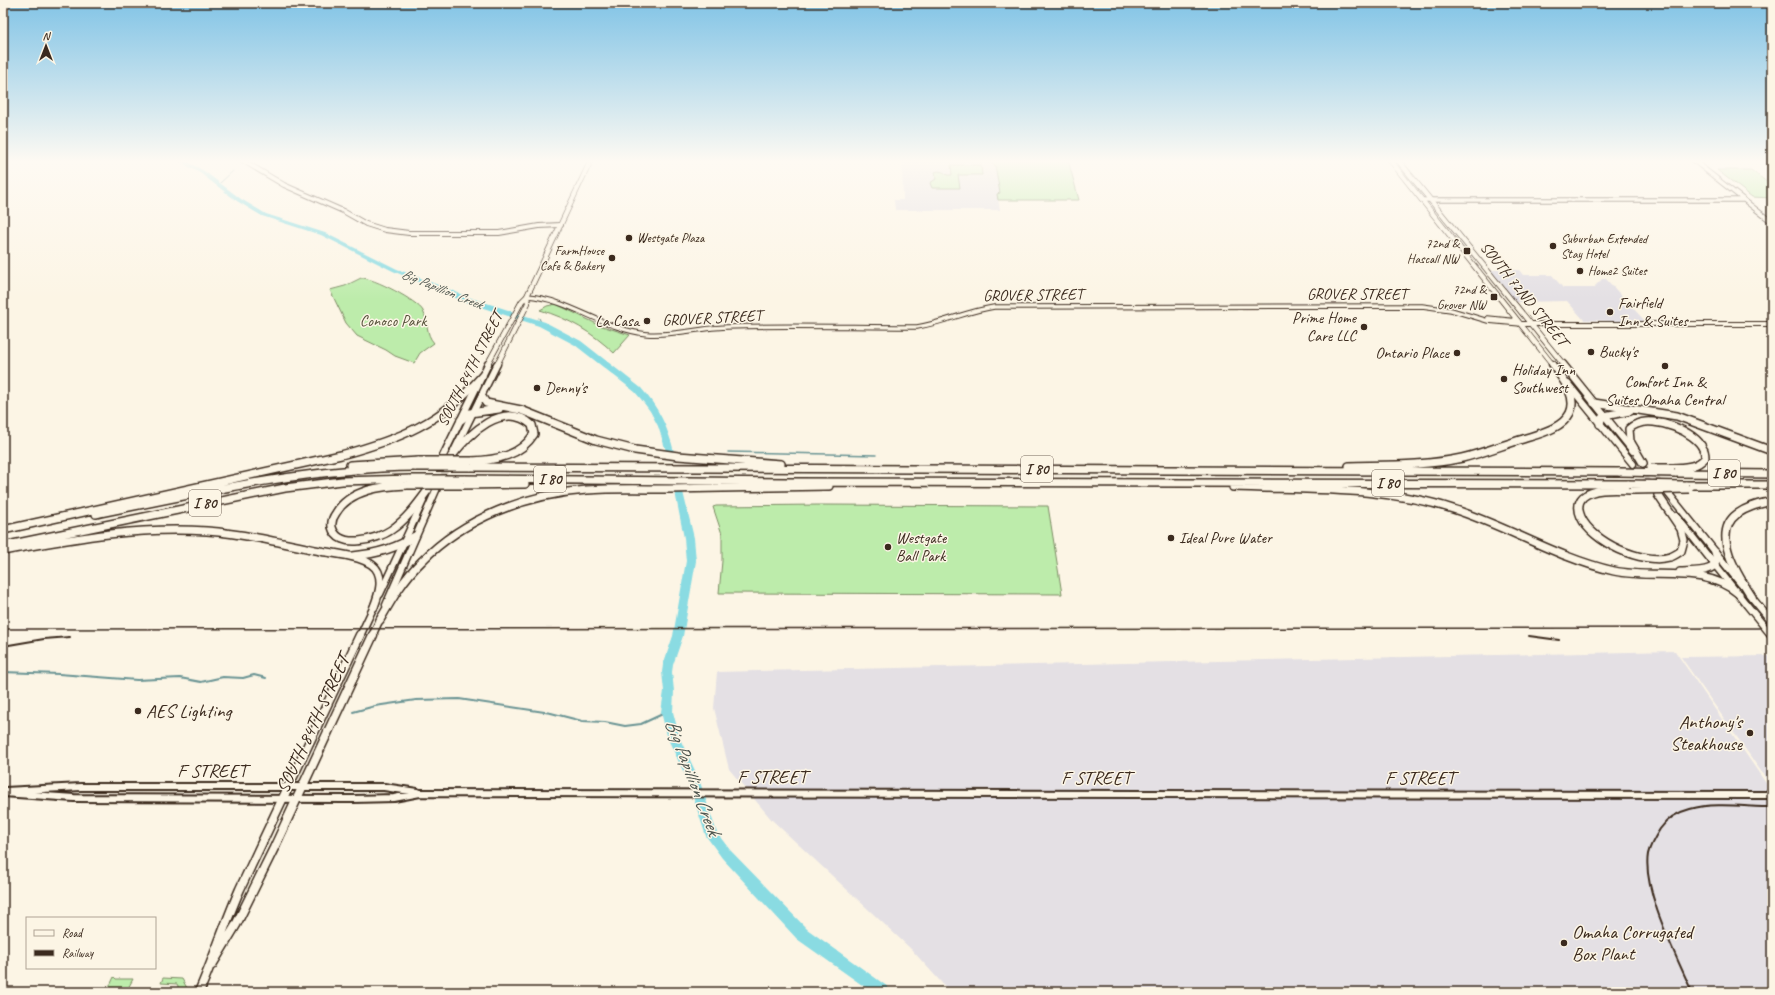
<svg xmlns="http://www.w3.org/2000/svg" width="1775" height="995" font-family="Caveat,sans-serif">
<rect width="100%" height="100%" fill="#fcf5e5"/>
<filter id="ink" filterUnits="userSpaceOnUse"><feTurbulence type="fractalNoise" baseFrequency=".025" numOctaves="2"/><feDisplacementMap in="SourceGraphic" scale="8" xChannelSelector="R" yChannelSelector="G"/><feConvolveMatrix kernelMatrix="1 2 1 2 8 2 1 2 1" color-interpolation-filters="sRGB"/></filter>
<g filter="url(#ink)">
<path fill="#e4e0e4" d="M 902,160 L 992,160 L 993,165 L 995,165 L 1000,194 L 997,194 L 1000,210 L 895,210 L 894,200 L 903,200 Z
M 1490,270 L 1519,270 L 1523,275 L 1552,275 L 1563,288 L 1596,288 L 1595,286 L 1602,279 L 1606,279 L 1644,320 L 1642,322 L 1584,320 L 1567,301 L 1516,302 Z
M 1675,651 L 1772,792 L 1772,992 L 950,992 L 911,949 L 772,820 L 729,769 L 714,708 L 717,672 Z
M 1771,656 L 1772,657 L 1772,787 L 1681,657 Z"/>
<path fill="#bdecab" stroke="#7c8b64" d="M 992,160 L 1068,160 L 1079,200 L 998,200 L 997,194 L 1000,193 L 995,165 L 993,165 Z
M 951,165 L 981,165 L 982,175 L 958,175 L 960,188 L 932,188 L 930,183 L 936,179 L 935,172 C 939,170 945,172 947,175 L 952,175 Z
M 1717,170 L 1751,170 L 1772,186 L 1772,198 L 1752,197 Z
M 361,278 C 372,277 418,301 423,311 C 429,323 425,333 434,343 L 420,353 L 414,363 L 395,356 L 386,350 L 357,336 L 346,323 L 330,290 L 345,286 Z
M 556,304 L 599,325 L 630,335 L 614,353 C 593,333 568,318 540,310 L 547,306 Z
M 821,505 L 1048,506 L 1062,594 L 719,593 L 722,561 L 722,534 L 713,507 L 716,506 Z
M 114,977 L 116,979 L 133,979 L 126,992 L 107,992 Z
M 163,978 L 182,979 L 187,988 L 185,992 L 178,992 L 178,986 L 177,984 L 161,983 Z"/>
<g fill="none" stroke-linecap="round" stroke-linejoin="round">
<path stroke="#6a9494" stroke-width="1" d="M 219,184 L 233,171
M 539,318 L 542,324"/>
<path stroke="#6a9494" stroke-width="1.5" d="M 728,452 L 876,455"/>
<path stroke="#6a9494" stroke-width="2" d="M 3,672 L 59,674 L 137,680 L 180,678 L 201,682 L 223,677 L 243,678 L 254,675 L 266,678
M 353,712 L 375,706 L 416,700 L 459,699 L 551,713 L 582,721 L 605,722 L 625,726 L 641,724 L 667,712"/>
<path fill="#8adbe2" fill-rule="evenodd" d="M 177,160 L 185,160 L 204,171 L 241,199 L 266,214 L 325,233 L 397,269 L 471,298 L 545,322 L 581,341 L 641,388 C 658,407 668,427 674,452 L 673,454 L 667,454 L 658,426 L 650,411 L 641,399 L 635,392 L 575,345 L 539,326 L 465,302 L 393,271 L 321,235 L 262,216 L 237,201 L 200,173 Z
M 679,489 L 683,492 L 694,538 L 696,561 L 683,636 L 673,665 L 672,672 L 674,691 L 673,712 L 680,739 L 699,779 L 717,833 L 730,850 L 807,929 L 888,987 L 890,992 L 872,992 L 797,939 L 722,858 L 706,836 L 687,779 L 668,739 L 661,712 L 664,691 L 662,672 L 663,665 L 673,636 L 686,561 L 684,538 L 675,492 Z"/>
<path stroke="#d5ccbd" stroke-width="6" stroke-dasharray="6 3" stroke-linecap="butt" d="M 1633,464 L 1651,486
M 1644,464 L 1663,487
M 440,483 L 448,464"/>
<defs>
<path id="tertiary-far1" d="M 1693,160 L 1772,222
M 1422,200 L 1744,200
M 527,296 C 570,299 604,330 647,334 C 674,336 699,328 726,327 C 789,325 853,327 917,327 C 943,323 967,311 994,307 L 1422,306 L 1451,310 L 1488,321 L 1521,324
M 1488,318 L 1518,321"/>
<path id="tertiary" d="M 5,791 L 81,787 L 384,787 L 417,792
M 3,793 L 74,798 L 353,799 L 394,798 L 420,793 L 1772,795"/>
<path id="secondary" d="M 242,160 L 284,185 L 343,211 L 366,224 L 385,230 L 409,233 L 499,233 L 539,226 L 561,225
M 1521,324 L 1772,324"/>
<path id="primary-far2" d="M 1390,160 L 1553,365
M 1398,160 L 1564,365
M 487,365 L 522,301 L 527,296 L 591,160
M 497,365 L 528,303 L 527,296"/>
<path id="primary-far1" d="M 1552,364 L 1559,373
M 1563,364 L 1633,451
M 1568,384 L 1633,464
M 454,451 L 497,364
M 442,458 L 488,364
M 1668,493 L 1741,584
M 1676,516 L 1746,604
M 380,594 L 423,501
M 1749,594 L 1772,622
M 386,605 L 437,488
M 360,636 L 375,604
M 372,636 L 381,617"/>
<path id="primary" d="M 212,965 L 236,925 L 274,848 L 373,635
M 199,992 C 214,958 225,923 240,889 L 360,635"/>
<path id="motorway" d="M 482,397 L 486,403 L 521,410 L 596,440 L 635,450 L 678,456 L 781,464
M 1594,403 L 1677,416 L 1772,451
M 461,420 L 470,413 L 499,409
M 1600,424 L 1601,419 L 1604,416 L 1630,411
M 451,457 C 468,435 503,399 532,425 L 534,434 C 520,456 497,460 472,461
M 1643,463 L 1630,441 L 1629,429 C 1631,427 1634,425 1637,424 C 1654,416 1696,431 1703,449 C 1705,451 1705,455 1705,458 C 1696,468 1684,467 1671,468
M 350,465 L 419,461
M 1349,466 C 1386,465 1425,466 1462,458 C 1483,453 1503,445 1523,439 C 1538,434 1562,429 1570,413 C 1577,398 1565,382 1557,371
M 469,467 L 1620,472
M 1675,473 L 1772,474
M 464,479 L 790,482 L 1629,484
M 407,485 C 383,486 350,489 336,513 C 333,517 331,521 332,527 C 338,551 378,539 391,530 C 406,520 417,505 428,490
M 461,485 L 525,484
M 1685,485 L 1772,485
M 1233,487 C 1306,490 1383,486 1453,509 C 1507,526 1557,558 1614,571 C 1656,580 1703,564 1739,594
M 1634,490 C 1619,490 1595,487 1583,497 C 1577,503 1578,510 1581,517 C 1592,542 1642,565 1670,557 C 1674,556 1678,553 1681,551 L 1684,540 L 1681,529 L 1658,495
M 96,514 C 202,492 307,468 416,467
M 3,530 L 341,455 C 400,439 441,423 482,376
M 3,546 L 285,488 L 342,481 L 410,479
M 3,551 C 70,539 138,526 207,531 C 245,534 283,543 320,551 C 336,554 371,556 378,572 C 383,583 378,596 374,607
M 353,556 C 375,554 396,549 415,536
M 1680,572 C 1694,571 1723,574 1715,552
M 1752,597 C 1739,577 1710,534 1737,514 C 1748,506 1760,504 1772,501
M 380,620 C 392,599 404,578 422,561 C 464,518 527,494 587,490 C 615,488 642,489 669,489 C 722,488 776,487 829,486"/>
</defs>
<use href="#tertiary-far1" stroke="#3b2a1e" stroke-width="5.5"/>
<use href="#tertiary" stroke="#3b2a1e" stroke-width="10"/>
<use href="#secondary" stroke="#3b2a1e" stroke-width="6"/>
<use href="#primary-far2" stroke="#3b2a1e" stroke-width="6"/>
<use href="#primary-far1" stroke="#3b2a1e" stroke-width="9"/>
<use href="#primary" stroke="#3b2a1e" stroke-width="11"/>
<use href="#motorway" stroke="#3b2a1e" stroke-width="10"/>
<use href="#tertiary-far1" stroke="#fcf5e5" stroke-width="3.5"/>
<use href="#tertiary" stroke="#fcf5e5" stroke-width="6"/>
<use href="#secondary" stroke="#fcf5e5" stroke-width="4"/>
<use href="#primary-far2" stroke="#fcf5e5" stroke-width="4.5"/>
<use href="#primary-far1" stroke="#fcf5e5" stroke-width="6"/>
<use href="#primary" stroke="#fcf5e5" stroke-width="8"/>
<use href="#motorway" stroke="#fcf5e5" stroke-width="7"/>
<path stroke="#3b2a1e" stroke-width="1.5" d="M 3,629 L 1772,628"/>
<path stroke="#3b2a1e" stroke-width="2" d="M 1529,636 L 1559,640
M 3,646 L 44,639 L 70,637
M 1692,992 C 1677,957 1642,891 1648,854 C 1650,845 1655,837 1660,829 C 1667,819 1678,812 1690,809 C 1716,802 1745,807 1772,807"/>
<defs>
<path id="primary-bridge" d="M 1746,604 L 1772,636"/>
<path id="motorway-bridge" d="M 419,461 L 472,461
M 416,467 L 469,467
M 1651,468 L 1671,468
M 1620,472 L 1675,473
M 410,479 L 464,479
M 1629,484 L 1685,485
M 407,485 L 461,485
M 1634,490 L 1689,489"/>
</defs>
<use href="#primary-bridge" stroke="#3b2a1e" stroke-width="9" stroke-linecap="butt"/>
<use href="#motorway-bridge" stroke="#3b2a1e" stroke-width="10" stroke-linecap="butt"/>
<use href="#primary-bridge" stroke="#fcf5e5" stroke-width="6"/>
<use href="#motorway-bridge" stroke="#fcf5e5" stroke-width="7"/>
</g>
</g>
<linearGradient id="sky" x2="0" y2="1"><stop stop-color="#82c4e6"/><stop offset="0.54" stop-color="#fefaf3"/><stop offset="1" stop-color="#fefaf3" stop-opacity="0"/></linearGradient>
<rect width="1775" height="299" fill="url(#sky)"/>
<g fill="#3b2a1e" stroke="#fcf5e5" stroke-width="1.5">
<circle cx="629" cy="238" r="4"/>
<circle cx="1553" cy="246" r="4"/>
<rect x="1463" y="247" width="8" height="8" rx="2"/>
<circle cx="612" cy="258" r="4"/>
<circle cx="1580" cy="271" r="4"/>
<rect x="1490" y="293" width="8" height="8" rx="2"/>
<circle cx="1610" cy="312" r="4"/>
<circle cx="647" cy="321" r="4"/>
<circle cx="1364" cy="327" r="4"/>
<circle cx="1591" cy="352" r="4"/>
<circle cx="1457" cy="353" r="4"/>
<circle cx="1665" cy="366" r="4"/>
<circle cx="1504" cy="379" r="4"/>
<circle cx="537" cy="388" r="4"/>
<circle cx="1171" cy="538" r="4"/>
<circle cx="888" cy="547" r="4"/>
<circle cx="138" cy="711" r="4"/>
<circle cx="1750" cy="733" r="4"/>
<circle cx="1564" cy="943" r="4"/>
</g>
<g text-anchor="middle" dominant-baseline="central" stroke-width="3" stroke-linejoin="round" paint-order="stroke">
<g font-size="13" fill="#3b2a1e" stroke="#fcf5e5" text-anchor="start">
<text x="637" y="238">Westgate Plaza</text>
<text x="1561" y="239">Suburban Extended<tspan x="1561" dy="15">Stay Hotel</tspan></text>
<text x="1459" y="244" text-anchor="end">72nd &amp;<tspan x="1459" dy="15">Hascall NW</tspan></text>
<text x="604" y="251" text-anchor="end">FarmHouse<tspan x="604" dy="15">Cafe &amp; Bakery</tspan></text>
<text x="1588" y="271">Home2 Suites</text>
<text x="1486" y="290" text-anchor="end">72nd &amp;<tspan x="1486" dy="15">Grover NW</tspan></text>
</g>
<g font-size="14" font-style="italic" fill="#4f564f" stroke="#fcf5e5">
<text transform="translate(442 289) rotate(22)">Big Papillion Creek</text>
</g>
<g fill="#fcf5e5" stroke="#75675a" stroke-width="1">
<rect x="1021" y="456" width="32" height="26" rx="3"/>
<rect x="1708" y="460" width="32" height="26" rx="3"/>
<rect x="534" y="466" width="32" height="26" rx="3"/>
<rect x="1372" y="470" width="32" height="26" rx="3"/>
<rect x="189" y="490" width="32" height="26" rx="3"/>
</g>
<g font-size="15" font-weight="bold" fill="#3b2a1e">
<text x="1037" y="469">I 80</text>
<text x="1724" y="473">I 80</text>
<text x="550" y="479">I 80</text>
<text x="1388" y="483">I 80</text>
<text x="205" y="503">I 80</text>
</g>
<g font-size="16" fill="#3b2a1e" stroke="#fcf5e5">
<text x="1357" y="294">GROVER STREET</text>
<text transform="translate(1524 294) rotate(51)">SOUTH 72ND STREET</text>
<text transform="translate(1033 295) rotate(-1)">GROVER STREET</text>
<text transform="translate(712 318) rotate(-3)">GROVER STREET</text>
<text transform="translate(470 369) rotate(-63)">SOUTH 84TH STREET</text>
</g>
<g font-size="16" fill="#3b2a1e" stroke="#fcf5e5" text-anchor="start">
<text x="1618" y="303">Fairfield<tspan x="1618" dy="18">Inn &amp; Suites</tspan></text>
<text x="1356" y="318" text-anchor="end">Prime Home<tspan x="1356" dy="18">Care LLC</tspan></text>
<text x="639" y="321" text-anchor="end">La Casa</text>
<text x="1599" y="352">Bucky's</text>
<text x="1449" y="353" text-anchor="end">Ontario Place</text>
<text x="1512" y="370">Holiday Inn<tspan x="1512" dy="18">Southwest</tspan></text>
<text x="1665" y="382" text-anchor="middle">Comfort Inn &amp;<tspan x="1665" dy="18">Suites Omaha Central</tspan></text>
<text x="545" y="388">Denny's</text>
<text x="896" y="538">Westgate<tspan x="896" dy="18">Ball Park</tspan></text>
<text x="1179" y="538">Ideal Pure Water</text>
</g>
<g font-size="16" fill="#55513a" stroke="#fcf5e5">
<text x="393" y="321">Conoco Park</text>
</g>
<g font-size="19" fill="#3b2a1e" stroke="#fcf5e5" text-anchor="start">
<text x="146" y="711">AES Lighting</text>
<text x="1742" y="722" text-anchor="end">Anthony's<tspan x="1742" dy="22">Steakhouse</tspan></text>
<text x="1572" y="932">Omaha Corrugated<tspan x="1572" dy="22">Box Plant</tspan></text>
</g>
<g font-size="19" fill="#3b2a1e" stroke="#fcf5e5">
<text transform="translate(313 724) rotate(-65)">SOUTH 84TH STREET</text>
<text x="212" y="771">F STREET</text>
<text x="772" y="777">F STREET</text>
<text x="1096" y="778">F STREET</text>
<text x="1420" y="778">F STREET</text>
</g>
<g font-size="20" font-style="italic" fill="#4f564f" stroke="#fcf5e5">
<text transform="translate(693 777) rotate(69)">Big Papillion Creek</text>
</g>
</g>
<rect width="1775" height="995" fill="none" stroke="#fcf5e5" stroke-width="16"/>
<rect x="8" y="8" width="1759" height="979" fill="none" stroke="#3b2a1e" stroke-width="1.5" filter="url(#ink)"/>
<rect x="26" y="917" width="130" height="52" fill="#fcf5e5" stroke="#afa495"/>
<rect x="34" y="930" width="20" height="6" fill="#fcf5e5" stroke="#afa495"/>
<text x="62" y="937" font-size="12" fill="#3b2a1e">Road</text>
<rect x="34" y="950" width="20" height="6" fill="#3b2a1e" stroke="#afa495"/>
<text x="62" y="957" font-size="12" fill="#3b2a1e">Railway</text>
<g transform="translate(46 46)" stroke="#fcf5e5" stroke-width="3" paint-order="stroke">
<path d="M0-3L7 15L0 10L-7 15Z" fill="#3b2a1e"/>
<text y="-6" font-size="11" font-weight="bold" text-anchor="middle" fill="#3b2a1e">N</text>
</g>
</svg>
